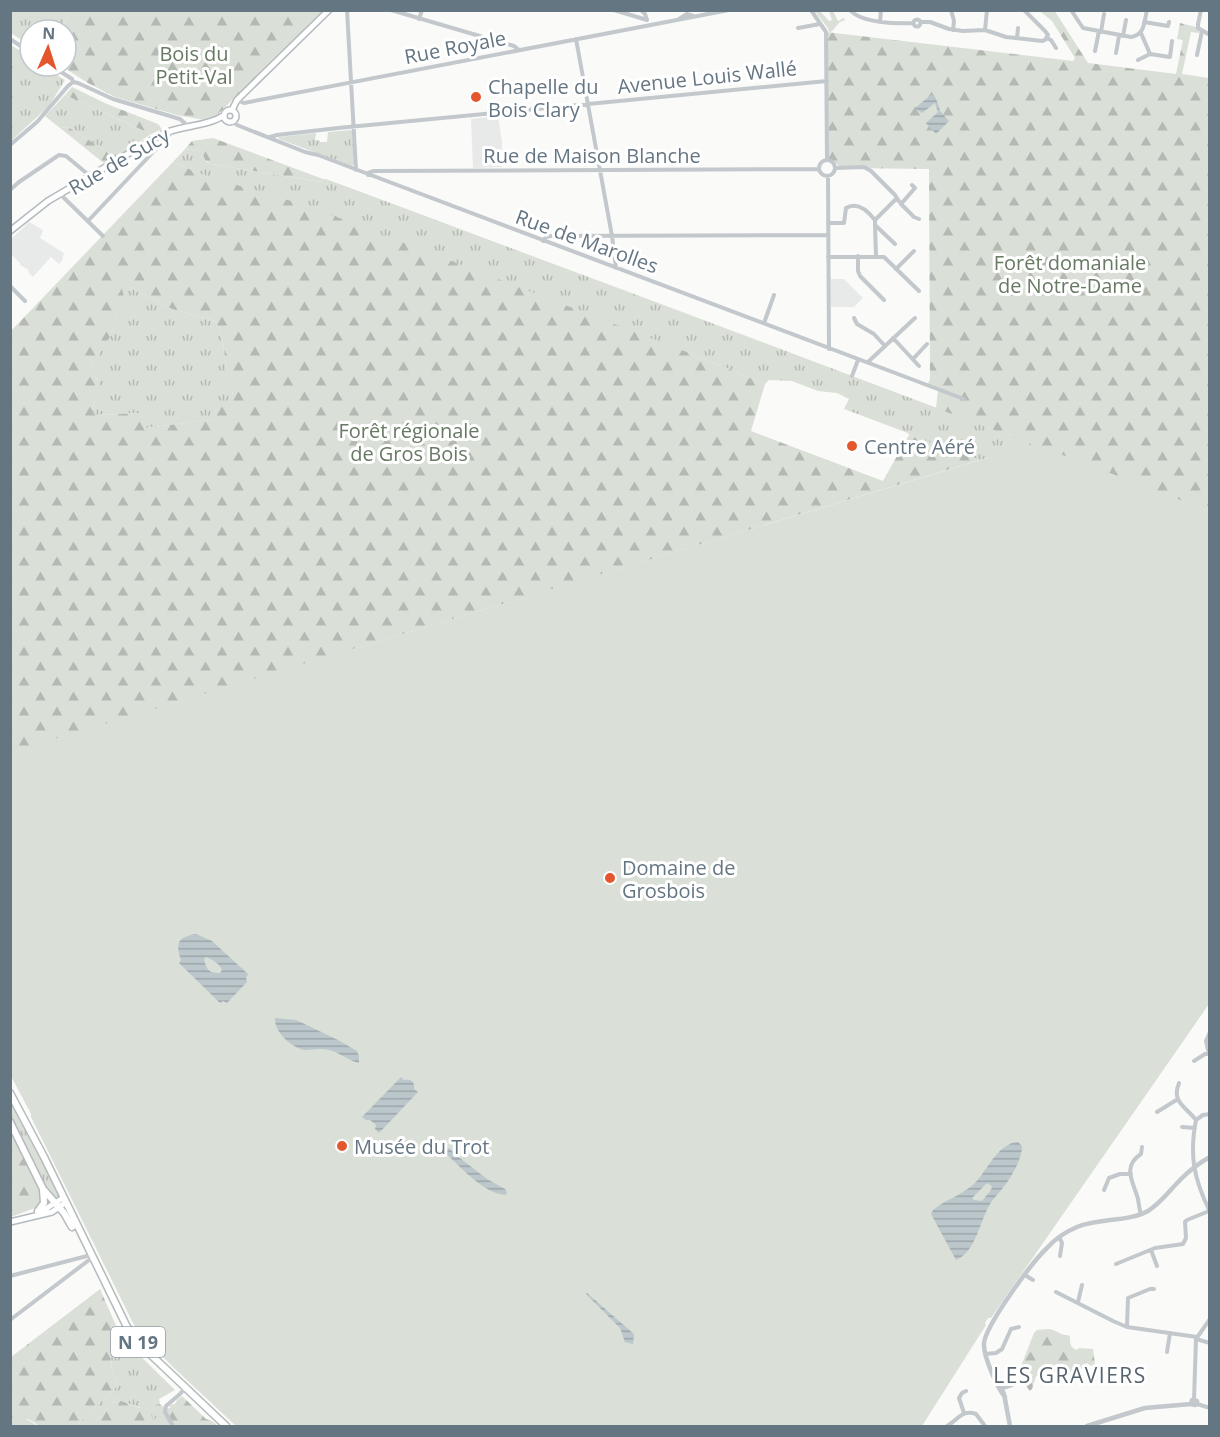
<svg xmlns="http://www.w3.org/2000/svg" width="1220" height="1437" font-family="'Open Sans',sans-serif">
<defs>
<pattern id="grass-tufts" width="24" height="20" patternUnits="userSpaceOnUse" patternTransform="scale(1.5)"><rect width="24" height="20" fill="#dadfd7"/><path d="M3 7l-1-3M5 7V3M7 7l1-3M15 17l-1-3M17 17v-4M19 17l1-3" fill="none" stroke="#b4b9b4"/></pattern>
<pattern id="forest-firs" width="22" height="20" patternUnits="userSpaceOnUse" patternTransform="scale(1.5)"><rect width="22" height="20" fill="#dadfd7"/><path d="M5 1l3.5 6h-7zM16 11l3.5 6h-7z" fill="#b4b9b4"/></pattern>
<pattern id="water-rules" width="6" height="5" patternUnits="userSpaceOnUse" patternTransform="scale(1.5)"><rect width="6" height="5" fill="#bbc7cb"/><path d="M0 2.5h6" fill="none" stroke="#9ca6aa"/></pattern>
</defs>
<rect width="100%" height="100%" fill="#fafaf8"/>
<path fill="#e8e9e9" d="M 498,116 L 502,142 L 502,167 L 473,168 L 471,119 Z
M 29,222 L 43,230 L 40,238 L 64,253 L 62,261 L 59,264 L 51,257 L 33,277 L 28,272 L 29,270 L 20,265 L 20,263 L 11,254 L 11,239 Z
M 831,279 L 844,279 L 863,298 L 854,307 L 831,307 Z"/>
<path fill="url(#grass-tufts)" d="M 10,11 L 71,11 L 65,20 L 62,30 L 30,30 L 30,46 L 11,33 Z
M 815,11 L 820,11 L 829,21 L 832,20 L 829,11 L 833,11 L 838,21 L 844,18 L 845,20 L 840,22 L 830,33 L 827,27 Z
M 11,45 L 30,57 L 30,66 L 43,66 L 65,80 L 49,106 L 11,141 Z
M 65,95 L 151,134 L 116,157 L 68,127 L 60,128 L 45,116 Z
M 351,130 L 352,131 L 354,164 L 352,166 L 279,139 L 279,137 L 316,133 L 315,140 L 319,140 L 320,142 L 327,142 L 328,132 Z
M 185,149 L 204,152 L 206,162 L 211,164 L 321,182 L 323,179 L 326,179 C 621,289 915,399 1209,511 L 1013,451 L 980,460 L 909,435 L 908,433 L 844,409 L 849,399 L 837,393 L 818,391 L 792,381 L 769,380 L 765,384 L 692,354 L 203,175 L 173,162 Z
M 121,284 L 125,285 L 172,309 L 215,321 C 226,337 223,359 228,377 C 229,382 233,391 233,395 C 231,403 220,407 215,410 L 218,419 L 146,428 L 139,413 L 94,415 C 91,406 95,400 100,392 L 98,380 L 92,373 L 91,366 L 112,333 L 118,313 L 122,305 Z
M 10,1097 L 59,1196 L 54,1199 L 48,1192 L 11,1117 Z
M 121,1337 L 175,1390 L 159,1399 L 160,1404 L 156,1405 L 159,1414 L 153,1423 L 141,1408 L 116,1399 L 91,1426 L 76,1426 L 117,1386 C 110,1365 107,1356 121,1337 Z
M 11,1410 L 38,1426 L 11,1426 Z"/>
<path fill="url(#forest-firs)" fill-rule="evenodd" d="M 71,11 L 71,10 L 324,11 L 217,115 L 204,120 L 177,115 L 115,97 L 88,83 L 61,66 L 66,66 L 66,30 L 62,30 L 65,20 Z
M 1040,11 L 1054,11 L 1056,13 L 1088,63 L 1176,74 L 1183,40 L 1177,39 L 1180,23 L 1196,27 L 1201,33 L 1191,32 L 1182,74 L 1209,78 L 1209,511 L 936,408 L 938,390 L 928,384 L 930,379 L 929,169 L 842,168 L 829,159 L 826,32 L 1073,61 L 1075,58 L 1052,21 Z
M 72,87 L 107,104 L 158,124 L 162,129 L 151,134 L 65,95 Z
M 68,127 L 116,157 L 105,164 L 60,128 Z
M 213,138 L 323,179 L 322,182 L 211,164 C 205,161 204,159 203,152 L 185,149 L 192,141 Z
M 173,162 L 203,175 L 308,206 L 692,354 L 765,384 L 751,431 L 883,481 L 909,435 L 980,460 L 155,709 L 11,795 L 10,332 ZM 121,285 L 125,285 L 172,309 L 215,321 C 229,342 221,371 233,393 C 231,402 222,405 215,410 L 217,419 L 146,428 L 144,417 L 139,413 L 94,415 C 90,403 98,398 102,388 C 98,379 92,375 91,366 L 112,334 L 118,313 L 122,305 L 124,297 Z
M 10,1125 L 41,1193 L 42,1201 L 40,1206 L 11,1217 Z
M 100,1289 L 121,1337 C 106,1356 110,1364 117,1386 L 76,1426 L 40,1426 L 28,1419 L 17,1419 L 11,1415 L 11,1357 Z
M 1049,1329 C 1056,1330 1062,1336 1068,1335 L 1070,1337 C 1070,1343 1070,1348 1077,1350 L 1079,1348 L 1093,1349 L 1095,1364 L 1091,1366 L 1087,1363 L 1080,1370 L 1063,1373 L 1061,1378 L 1050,1382 L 1049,1377 L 1036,1376 L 1032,1389 L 1030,1391 L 1025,1385 L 1033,1375 L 1021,1366 L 1034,1333 L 1037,1330 Z
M 182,1396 L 206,1419 L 212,1421 L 218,1426 L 91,1426 L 116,1399 L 140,1408 L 150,1408 L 153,1422 L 158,1414 L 156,1413 L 154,1409 L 156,1405 L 160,1404 L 166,1409 L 170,1408 L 170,1405 L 175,1404 L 177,1400 Z"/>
<path fill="#dadfd7" d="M 1034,444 L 1209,511 L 1209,1004 L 991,1318 L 988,1318 L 985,1323 L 986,1325 L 922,1426 L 236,1426 L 174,1368 L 137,1331 L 31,1117 L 31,1114 L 11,1076 L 11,752 Z"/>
<path fill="url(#water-rules)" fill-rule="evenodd" d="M 932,94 L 937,101 L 940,111 L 949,121 L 936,134 L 926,123 L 938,112 L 935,103 L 922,113 L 915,108 Z
M 196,934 L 212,941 L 248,974 L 246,978 L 247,982 L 227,1003 L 223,1001 L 220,1003 L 179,963 L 181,960 C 175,943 178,937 196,934 ZM 206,957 C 213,960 219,963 222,970 L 220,973 C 208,973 207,970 204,959 Z
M 275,1018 L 296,1020 L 338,1040 L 357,1051 L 359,1056 L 359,1063 C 347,1060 339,1052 329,1050 C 321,1048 313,1050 305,1050 C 292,1048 274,1032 275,1018 Z
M 401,1077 L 404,1080 C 411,1078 415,1082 414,1089 L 418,1092 L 379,1133 L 375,1129 L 376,1125 L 370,1120 L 366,1120 L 362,1117 Z
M 1018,1142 L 1022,1146 C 1022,1158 1013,1175 1005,1185 C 1001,1191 994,1197 990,1204 C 980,1220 976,1252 956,1260 L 931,1214 L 933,1210 C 945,1200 962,1195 974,1184 C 987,1171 998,1143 1018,1142 ZM 987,1183 L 992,1186 L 991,1190 L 982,1201 L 974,1200 L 972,1198 Z
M 446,1147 L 450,1149 L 456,1155 L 487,1179 L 505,1189 L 507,1193 L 505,1195 C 483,1193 460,1166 444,1152 L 442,1148 Z
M 587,1293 L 634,1334 L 633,1344 L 625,1342 L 620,1328 L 586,1294 Z"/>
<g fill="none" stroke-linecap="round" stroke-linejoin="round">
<defs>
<path id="secondary" d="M224 116a6 6 0 1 1 12 0a6 6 0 1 1-12 0Z
M 232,110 L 237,100 L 329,10
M 10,231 L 48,201 L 160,135 C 180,125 206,127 223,116
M 38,1211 L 47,1208 L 63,1198
M 10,1222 L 52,1212 L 65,1203"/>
<path id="primary" d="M 10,1093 L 44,1157 L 127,1327 L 149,1353 L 226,1426
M 10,1122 L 43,1189 L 64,1213 L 72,1227
M 38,1211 L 44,1203 L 43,1190"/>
</defs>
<use href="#secondary" stroke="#b3babf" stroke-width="8"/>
<use href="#primary" stroke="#b5babe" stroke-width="9"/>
<path stroke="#c3c8cc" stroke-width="4" d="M 347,10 L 356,170
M 391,10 L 514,46 L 519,50
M 614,10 L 647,20
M 641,10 L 645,14 L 647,20
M 811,10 L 826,32 L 827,160
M 850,10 C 861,23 897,24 913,23
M 951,10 L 954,21 L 953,30
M 1071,10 L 1083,28 L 1131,37 C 1145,35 1144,22 1147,10
M 1201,10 L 1198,24 L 1198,28 L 1210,35
M 419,19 L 422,10
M 679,19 L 687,14 L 693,16
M913.5 23a3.5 3.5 0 1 1 7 0a3.5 3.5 0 1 1-7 0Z
M 880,22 L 881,10
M 921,22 L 930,22 L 949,29 L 963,31 L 985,30 L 1006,37 L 1042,41 L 1045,40 L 1048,35 L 1045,31 L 1024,10
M 1144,22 L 1168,26 L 1169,22
M 798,28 L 820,24
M 985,30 L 987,10
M 1101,32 L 1104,14
M 1141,33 L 1150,54 L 1170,57 L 1172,41
M 1123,36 L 1126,20
M 1017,38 L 1018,28
M 1047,38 L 1051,40 L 1056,48
M 10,39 L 30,52
M 576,39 L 612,236 L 616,268
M 1095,51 L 1099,31
M 1116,53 L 1119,36
M 1197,55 L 1202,31
M 1138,60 L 1150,54
M 52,66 L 72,79 L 73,82 L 78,83 L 113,99 L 180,119 L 188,126
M 237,100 L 244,103 L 729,10
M 233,122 L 237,125 L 305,152 L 318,155 L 964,399
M 270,137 L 277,135 L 338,128 L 827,81
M 10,145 L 37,122 L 68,86 L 73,82
M819 168a8 8 0 1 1 16 0a8 8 0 1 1-16 0Z
M 836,168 L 864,167 L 871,171 L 895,195 L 901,204 L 914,217 L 919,219
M 368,175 L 368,173 L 374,171 L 819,169
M 828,176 L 829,349
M 10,190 L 19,182 L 59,155 L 66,156 L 90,176
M 60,194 L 103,236
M 901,204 L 915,188 L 912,185
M 875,220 L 897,198
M 88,221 L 172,132
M 828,223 L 844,223 L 846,208 C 858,201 868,211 875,220 L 875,225 L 895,244
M 875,225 L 876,256
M 543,241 L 546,237 L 550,236 L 828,235
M 858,256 L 858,271 L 860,276 L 884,300
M 828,257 L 884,257 L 919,291
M 896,269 L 914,251
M 10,286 L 25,301
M 854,318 L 857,324 L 874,334 L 885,346
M 764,323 L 774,295
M 893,338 L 919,366
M 913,359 L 927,344
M 868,362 L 915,318
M 852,376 L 858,360
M 1209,1054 L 1206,1041 L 1210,1032
M 1194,1061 L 1205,1054 L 1209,1054
M 1179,1083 C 1171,1102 1186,1107 1196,1120
M 1157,1112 L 1178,1099
M 1196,1120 C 1189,1156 1194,1179 1210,1212
M 1196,1120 L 1203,1115 L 1210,1114
M 1182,1127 L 1195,1128
M 1104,1190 L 1109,1178 L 1120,1174 L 1131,1174
M 1141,1214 C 1139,1209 1139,1204 1138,1199 C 1134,1183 1121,1167 1141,1154 L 1142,1147
M 1059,1237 L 1062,1243 L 1060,1256
M 1151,1250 L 1157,1266
M 1116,1264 L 1155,1248 L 1183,1244 L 1186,1238 L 1185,1222 L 1187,1220 L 1209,1211
M 1025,1275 L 1033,1280
M 10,1276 L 87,1256
M 1056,1292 L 1113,1321 L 1127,1327 L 1197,1337
M 1078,1302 L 1082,1285
M 10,1320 L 89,1260
M 1127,1326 L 1128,1298 L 1150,1289 L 1154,1289
M 1196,1339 L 1210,1343
M 1167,1352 L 1170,1333
M 985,1354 L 996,1353 L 1002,1349 L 1011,1329 L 1019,1327
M 1000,1389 L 1012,1385 L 1014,1381
M 1194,1400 L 1196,1339 L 1210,1319
M 1197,1404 L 1210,1408
M 964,1413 L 959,1398 L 962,1393 L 966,1391
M 173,1426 L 165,1412 L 166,1406 L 180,1394 L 185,1388
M 947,1426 C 958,1420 962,1409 976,1414 L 985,1426"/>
<path stroke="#c3c8cc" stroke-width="4.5" d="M 998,1382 L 1004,1394 L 1010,1426
M 1005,1397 C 997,1387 983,1356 984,1343 C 986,1325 1032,1262 1047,1248 C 1055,1239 1065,1232 1077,1227 C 1099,1218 1128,1222 1148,1211 C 1161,1203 1170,1190 1181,1179 C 1189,1171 1199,1163 1210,1157
M 1192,1400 L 1197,1401 L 1197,1404 L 1195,1405 L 1191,1404 Z
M 1087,1426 L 1145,1408 L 1191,1404"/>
<use href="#secondary" stroke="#fff" stroke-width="5"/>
<use href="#primary" stroke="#fff" stroke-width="6"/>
</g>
<g fill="#e4572e" stroke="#fff" stroke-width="2">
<circle cx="476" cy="97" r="6"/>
<circle cx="852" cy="446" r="6"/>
<circle cx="610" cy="878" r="6"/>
<circle cx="342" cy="1146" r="6"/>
</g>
<g text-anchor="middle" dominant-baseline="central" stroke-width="6" stroke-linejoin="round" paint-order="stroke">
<rect fill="#fff" stroke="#939fa8" stroke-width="1.5" x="111" y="1327" width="54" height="30" rx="4.5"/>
<g font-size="18" font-weight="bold" fill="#657683">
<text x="138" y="1342">N 19</text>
</g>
<g font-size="20" fill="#657683" stroke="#fff">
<text transform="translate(455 47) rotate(-11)">Rue Royale</text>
<text transform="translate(707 77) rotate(-6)">Avenue Louis Wallé</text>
<text x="592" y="155">Rue de Maison Blanche</text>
<text transform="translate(119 161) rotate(-30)">Rue de Sucy</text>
<text transform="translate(587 241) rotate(20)">Rue de Marolles</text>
</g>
<g font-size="20" fill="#687a64" stroke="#fff">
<text x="194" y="53">Bois du<tspan x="194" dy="23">Petit-Val</tspan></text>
<text x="1070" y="262">Forêt domaniale<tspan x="1070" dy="23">de Notre-Dame</tspan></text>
<text x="409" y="430">Forêt régionale<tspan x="409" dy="23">de Gros Bois</tspan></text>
</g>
<g font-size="20" fill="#657683" stroke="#fff" text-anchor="start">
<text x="488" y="86">Chapelle du<tspan x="488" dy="23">Bois Clary</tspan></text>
<text x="864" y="446">Centre Aéré</text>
<text x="622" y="867">Domaine de<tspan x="622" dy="23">Grosbois</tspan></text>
<text x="354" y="1146">Musée du Trot</text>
</g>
<g font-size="21" letter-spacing="1.5" fill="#57646e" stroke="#fff">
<text x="1070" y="1375">LES GRAVIERS</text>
</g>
</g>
<rect width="1220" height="1437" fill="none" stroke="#657683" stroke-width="24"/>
<g transform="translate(48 48) rotate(3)"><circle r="28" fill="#ffffff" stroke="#c1c8cd" stroke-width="1.5"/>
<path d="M0-4.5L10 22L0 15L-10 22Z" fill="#e4572e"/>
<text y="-9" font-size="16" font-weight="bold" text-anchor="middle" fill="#657683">N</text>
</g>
</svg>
